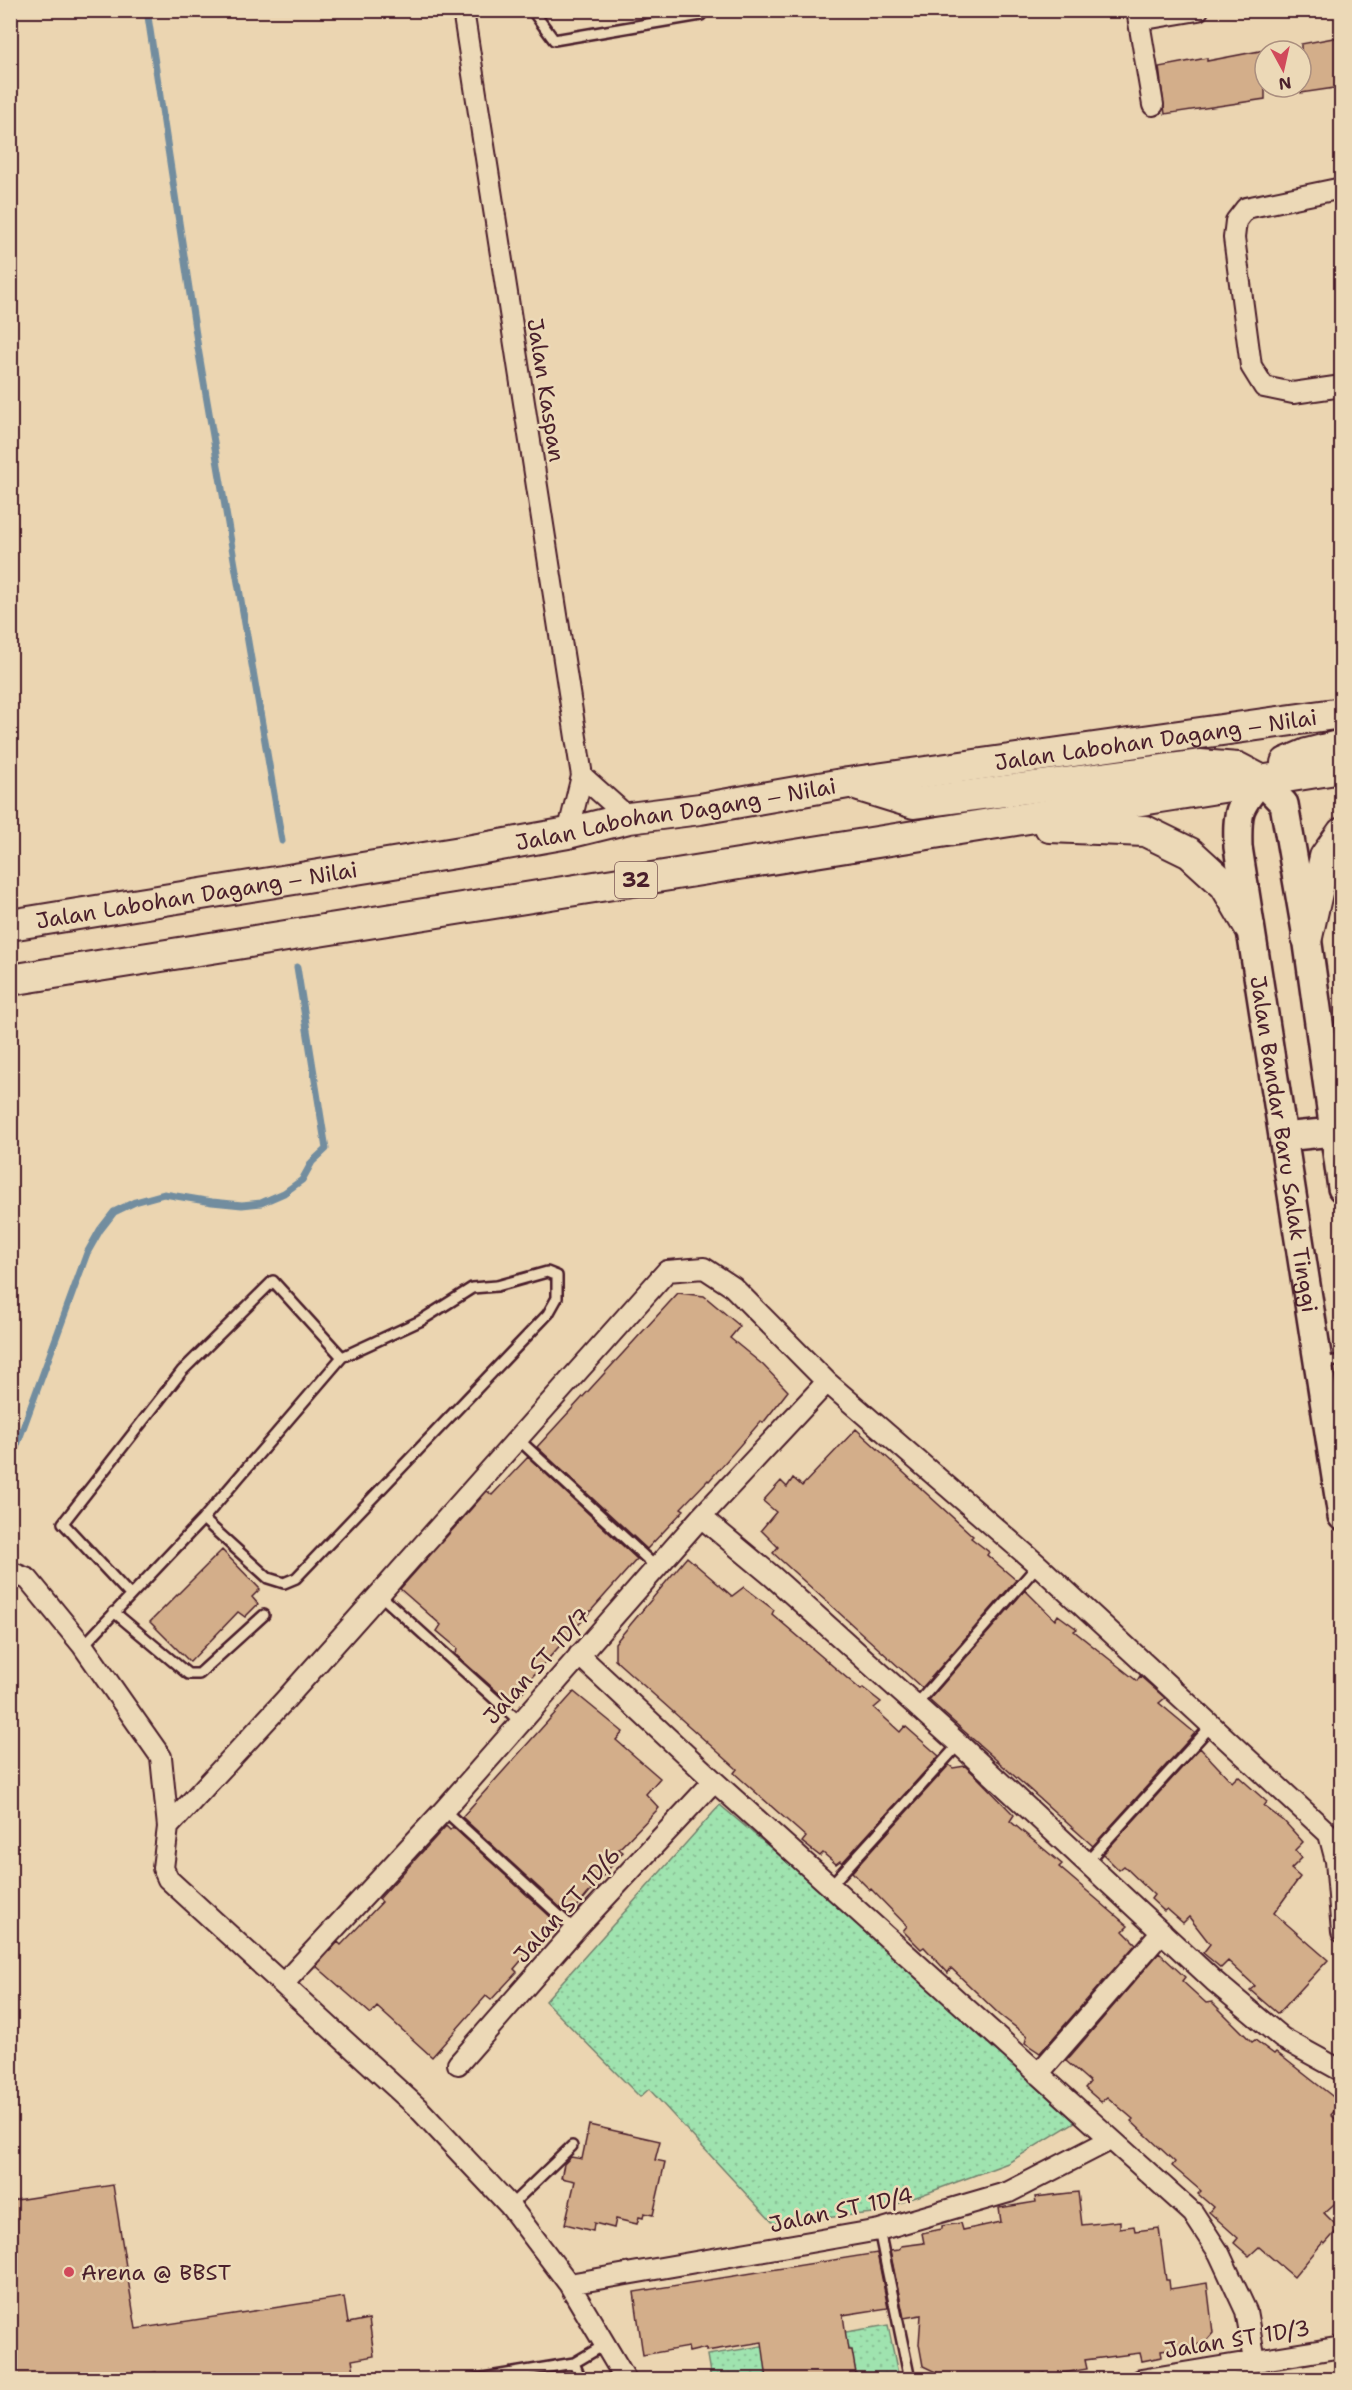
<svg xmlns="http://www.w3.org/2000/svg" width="1352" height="2390" font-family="'Shantell Sans',sans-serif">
<defs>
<pattern id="grass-dots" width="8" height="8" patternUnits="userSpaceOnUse" patternTransform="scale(1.5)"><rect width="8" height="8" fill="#9fe3af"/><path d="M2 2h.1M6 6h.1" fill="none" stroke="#8ac297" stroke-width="1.8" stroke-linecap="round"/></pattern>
</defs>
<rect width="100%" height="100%" fill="#ebd5b1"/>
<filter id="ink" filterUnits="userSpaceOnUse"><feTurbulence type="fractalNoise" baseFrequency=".0167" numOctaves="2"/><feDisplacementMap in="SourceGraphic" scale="12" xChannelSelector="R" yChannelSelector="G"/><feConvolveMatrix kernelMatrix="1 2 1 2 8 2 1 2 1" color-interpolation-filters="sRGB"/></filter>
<g filter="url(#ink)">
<path fill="url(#grass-dots)" stroke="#74816d" stroke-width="1.5" d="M 720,1805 L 824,1893 L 1075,2122 L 1008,2163 L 873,2213 L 773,2223 L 649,2089 L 640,2097 L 545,2001 Z
M 888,2325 L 899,2379 L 711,2379 L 707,2355 Z"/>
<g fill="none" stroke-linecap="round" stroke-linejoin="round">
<path stroke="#728d9f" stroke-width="7" d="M 147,10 L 198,348 L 282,841
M 10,1464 L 87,1253 L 100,1230 L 114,1212 L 135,1202 L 164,1194 L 212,1202 L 242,1205 L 261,1203 L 284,1193 L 302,1180 L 312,1162 L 326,1149 L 297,967"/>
</g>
<path fill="#d3ae8a" stroke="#4a1f2b" stroke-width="1.5" d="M 1339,37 L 1341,55 L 1341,87 L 1301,93 L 1301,44 Z
M 1265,50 L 1265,99 L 1165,114 L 1159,67 L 1207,58 L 1207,61 Z
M 678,1293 L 704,1296 L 740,1326 L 730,1338 L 763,1365 L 788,1391 L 763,1423 L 761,1421 L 709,1481 L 708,1480 L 681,1508 L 684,1510 L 647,1549 L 537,1447 Z
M 856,1429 L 973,1536 L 971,1538 L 989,1552 L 987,1555 L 1016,1580 L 922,1688 L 773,1553 L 778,1547 L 761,1530 L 776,1512 L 763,1501 L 781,1481 L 787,1487 L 793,1478 L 802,1486 Z
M 528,1457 L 637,1559 L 524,1686 L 526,1688 L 513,1702 L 503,1693 L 501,1695 L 456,1655 L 457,1648 L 437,1631 L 441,1625 L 400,1589 L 487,1491 L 492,1495 Z
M 222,1550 L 260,1589 L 252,1597 L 258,1604 L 245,1617 L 238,1612 L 190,1662 L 150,1622 Z
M 687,1557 L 732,1596 L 744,1587 L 774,1610 L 772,1614 L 861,1690 L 863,1688 L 881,1702 L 874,1708 L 900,1732 L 905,1726 L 939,1756 L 842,1863 L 840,1861 L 836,1864 L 823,1853 L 820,1856 L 802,1842 L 806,1837 L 734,1773 L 737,1769 L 615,1660 L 615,1643 Z
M 1025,1590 L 1055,1620 L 1058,1615 L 1077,1629 L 1074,1631 L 1137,1681 L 1140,1676 L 1165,1698 L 1159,1703 L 1195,1733 L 1093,1846 L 929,1700 Z
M 574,1692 L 623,1732 L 616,1740 L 660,1778 L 646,1794 L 659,1808 L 619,1849 L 623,1852 L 571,1914 L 566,1909 L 564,1911 L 462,1817 Z
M 1200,1748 L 1232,1782 L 1238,1776 L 1267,1802 L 1264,1806 L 1284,1821 L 1303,1842 L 1295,1850 L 1302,1858 L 1291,1869 L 1300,1877 L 1274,1913 L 1328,1960 L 1278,2014 L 1250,1990 L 1255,1986 L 1228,1961 L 1221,1968 L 1203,1953 L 1210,1944 L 1189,1917 L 1183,1923 L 1167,1909 L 1164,1911 L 1151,1899 L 1154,1895 L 1124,1866 L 1119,1870 L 1103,1854 Z
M 949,1765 L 953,1768 L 965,1766 L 977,1777 L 1014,1815 L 1010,1821 L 1062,1864 L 1059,1867 L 1128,1926 L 1123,1931 L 1136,1944 L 1040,2053 L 1025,2043 L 1027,2036 L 1000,2015 L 951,1968 L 948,1973 L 924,1947 L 921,1949 L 903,1931 L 907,1926 L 871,1889 L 870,1890 L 852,1872 Z
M 446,1826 L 450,1830 L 453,1827 L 555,1921 L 514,1969 L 517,1972 L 491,2000 L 486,1996 L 432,2057 L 377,2007 L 371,2014 L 316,1966 L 338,1942 L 341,1945 L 382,1902 L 379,1899 Z
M 1159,1953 L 1185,1977 L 1182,1981 L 1206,2003 L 1212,2002 L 1252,2042 L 1255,2040 L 1274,2054 L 1276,2052 L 1341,2103 L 1331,2115 L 1341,2124 L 1341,2198 L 1324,2213 L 1339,2228 L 1325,2244 L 1323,2242 L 1294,2277 L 1259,2247 L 1249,2256 L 1234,2243 L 1238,2238 L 1209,2212 L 1213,2207 L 1198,2194 L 1201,2191 L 1172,2166 L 1175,2162 L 1131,2121 L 1133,2119 L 1107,2097 L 1101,2102 L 1085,2088 L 1090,2082 L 1066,2061 Z
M 589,2125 L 660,2141 L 655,2160 L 665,2162 L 653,2215 L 644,2213 L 643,2218 L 639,2217 L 637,2224 L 616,2219 L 614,2228 L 594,2223 L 593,2231 L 565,2224 L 575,2181 L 561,2178 L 564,2164 L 571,2157 L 582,2159 Z
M 113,2185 L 136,2329 L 344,2297 L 348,2323 L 369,2319 L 374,2356 L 352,2360 L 355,2377 L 341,2379 L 157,2379 L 156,2372 L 112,2379 L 16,2379 L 10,2343 L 10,2201 Z
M 1078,2192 L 1082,2225 L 1120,2221 L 1120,2228 L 1134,2226 L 1135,2231 L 1159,2228 L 1166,2280 L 1169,2280 L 1170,2289 L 1207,2283 L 1213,2333 L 1207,2340 L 1195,2346 L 1161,2350 L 1162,2357 L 1142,2361 L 1140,2353 L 1085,2360 L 1087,2369 L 1045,2376 L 1044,2373 L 1001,2379 L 943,2379 L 942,2375 L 923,2366 L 919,2344 L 921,2315 L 904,2318 L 890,2251 L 899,2250 L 901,2246 L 924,2243 L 922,2233 L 942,2229 L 942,2226 L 961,2223 L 963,2230 L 1001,2222 L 999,2208 L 1036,2202 L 1035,2197 Z
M 877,2253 L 888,2308 L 843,2315 L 848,2350 L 852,2350 L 857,2379 L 767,2379 L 762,2342 L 706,2351 L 706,2348 L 689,2352 L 688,2347 L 643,2355 L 634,2292 Z"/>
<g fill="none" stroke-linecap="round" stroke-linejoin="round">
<defs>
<path id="lane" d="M 532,10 L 554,40 L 701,15
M 1322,1363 L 1342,1360
M 518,1439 L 657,1568
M 379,1594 L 519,1721
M 130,1595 L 63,1523 L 182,1371 L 273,1281 L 342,1357
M 114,1612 L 188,1674 L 199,1674 L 264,1615
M 83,1646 L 203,1519 L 268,1578 L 284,1583 L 296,1578 L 548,1314 L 557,1298 L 557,1276 L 547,1272 L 497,1286 L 472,1288 L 420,1321 L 342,1357 L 203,1519
M 916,1705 L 1038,1565
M 444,1810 L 575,1930
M 1086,1863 L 1212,1725
M 831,1885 L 959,1744
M 510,2206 L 572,2146
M 879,2230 L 910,2380
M 574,2363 L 581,2380
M 471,2380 L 574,2363 L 606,2344"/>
<path id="street" d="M 463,10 L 582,776 L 568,833
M 1137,10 L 1153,105
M 1139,20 L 1198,10
M 1342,188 L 1246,208 L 1236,221 L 1234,238 L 1251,366 L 1264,387 L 1293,393 L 1342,386
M 582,776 L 629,818
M 701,1517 L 772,1576 L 959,1744 L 1214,1981 L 1282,2038 L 1342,2071
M 10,1572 L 28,1579 L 83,1646 L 161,1757 L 168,1827 L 163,1868 L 168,1879 L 418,2108 L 510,2206 L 569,2284 L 626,2380
M 579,1655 L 714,1781 L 1193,2213 L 1219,2253 L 1246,2311 L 1255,2360
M 168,1827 L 286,1699 L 667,1271 L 704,1268 L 733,1287 L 827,1382 L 1038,1565 L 1329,1834 L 1336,1861 L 1342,1932
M 283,1984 L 444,1810 L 701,1517 L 827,1382
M 458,2064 L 575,1930 L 714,1781
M 1038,2074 L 1162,1932
M 569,2284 L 879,2230 L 1009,2192 L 1110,2140
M 1141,2380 L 1342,2347"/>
<g id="secondary">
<path d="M 1283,1137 L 1333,1132"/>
<path id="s1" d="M 1342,1188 L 1307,937 L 1284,804 L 1261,780 C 1238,807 1237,811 1238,847 L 1342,1516"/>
</g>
<g id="primary">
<path d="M 1286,763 L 1307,754 L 1342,745"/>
<path d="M 859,786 L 914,803 L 1200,765 L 1238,768 L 1259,779"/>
<path d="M 1050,827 L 1145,831 L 1190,853 L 1225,885 L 1249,926"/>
<path id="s2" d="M 10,925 L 461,852 L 568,833 L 629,818 L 700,809 L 848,783 L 1342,713"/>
<path d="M 1307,937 L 1325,857 L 1342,833"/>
<path d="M 10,980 L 1342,768"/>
</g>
</defs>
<use href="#lane" stroke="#4a1f2b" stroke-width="14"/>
<use href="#street" stroke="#4a1f2b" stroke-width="24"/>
<use href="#secondary" stroke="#4a1f2b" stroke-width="32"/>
<use href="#primary" stroke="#4a1f2b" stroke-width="34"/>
<use href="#lane" stroke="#ecd9b7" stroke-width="9"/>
<use href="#street" stroke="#ecd9b7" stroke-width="20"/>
<use href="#secondary" stroke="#ecd9b7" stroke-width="27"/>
<use href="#primary" stroke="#ecd9b7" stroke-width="30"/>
</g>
</g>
<circle fill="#d1495b" stroke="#ecd9b7" stroke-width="2" cx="69" cy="2272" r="6"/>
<g text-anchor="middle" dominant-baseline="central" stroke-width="5" stroke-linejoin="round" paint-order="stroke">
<rect fill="#ecd9b7" stroke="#7b5755" stroke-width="1.5" x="615" y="862" width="42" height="36" rx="4.5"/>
<g font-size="21" font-weight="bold" fill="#4a1f2b">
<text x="636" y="880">32</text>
</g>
<g font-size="22" fill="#4a1f2b" stroke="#ecd9b7">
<text transform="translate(546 390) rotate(81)">Jalan Kaspan</text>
<text stroke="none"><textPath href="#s2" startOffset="1161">Jalan Labohan Dagang ‒ Nilai</textPath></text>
<text stroke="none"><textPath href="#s2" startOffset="675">Jalan Labohan Dagang ‒ Nilai</textPath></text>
<text stroke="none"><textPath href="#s2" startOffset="189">Jalan Labohan Dagang ‒ Nilai</textPath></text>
<text stroke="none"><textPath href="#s1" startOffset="796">Jalan Bandar Baru Salak Tinggi</textPath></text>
<text transform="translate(537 1666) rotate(-48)">Jalan ST 1D/7</text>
<text transform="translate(567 1905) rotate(-48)">Jalan ST 1D/6</text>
<text transform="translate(841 2210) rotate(-12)">Jalan ST 1D/4</text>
<text transform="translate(1237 2339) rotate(-9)">Jalan ST 1D/3</text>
</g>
<g font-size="22" fill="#4a1f2b" stroke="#ecd9b7" text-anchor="start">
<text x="81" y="2272">Arena @ BBST</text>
</g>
</g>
<rect width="1352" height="2390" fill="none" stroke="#ecd9b7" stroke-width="36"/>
<rect x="18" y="18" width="1316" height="2354" fill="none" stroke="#4a1f2b" stroke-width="2" filter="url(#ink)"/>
<g transform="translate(1283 69) rotate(172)"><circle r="28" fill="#ecd9b7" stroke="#ab8f7f" stroke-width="1.5"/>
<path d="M0-4.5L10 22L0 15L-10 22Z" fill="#d1495b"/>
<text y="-9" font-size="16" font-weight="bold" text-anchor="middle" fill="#4a1f2b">N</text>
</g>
</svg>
